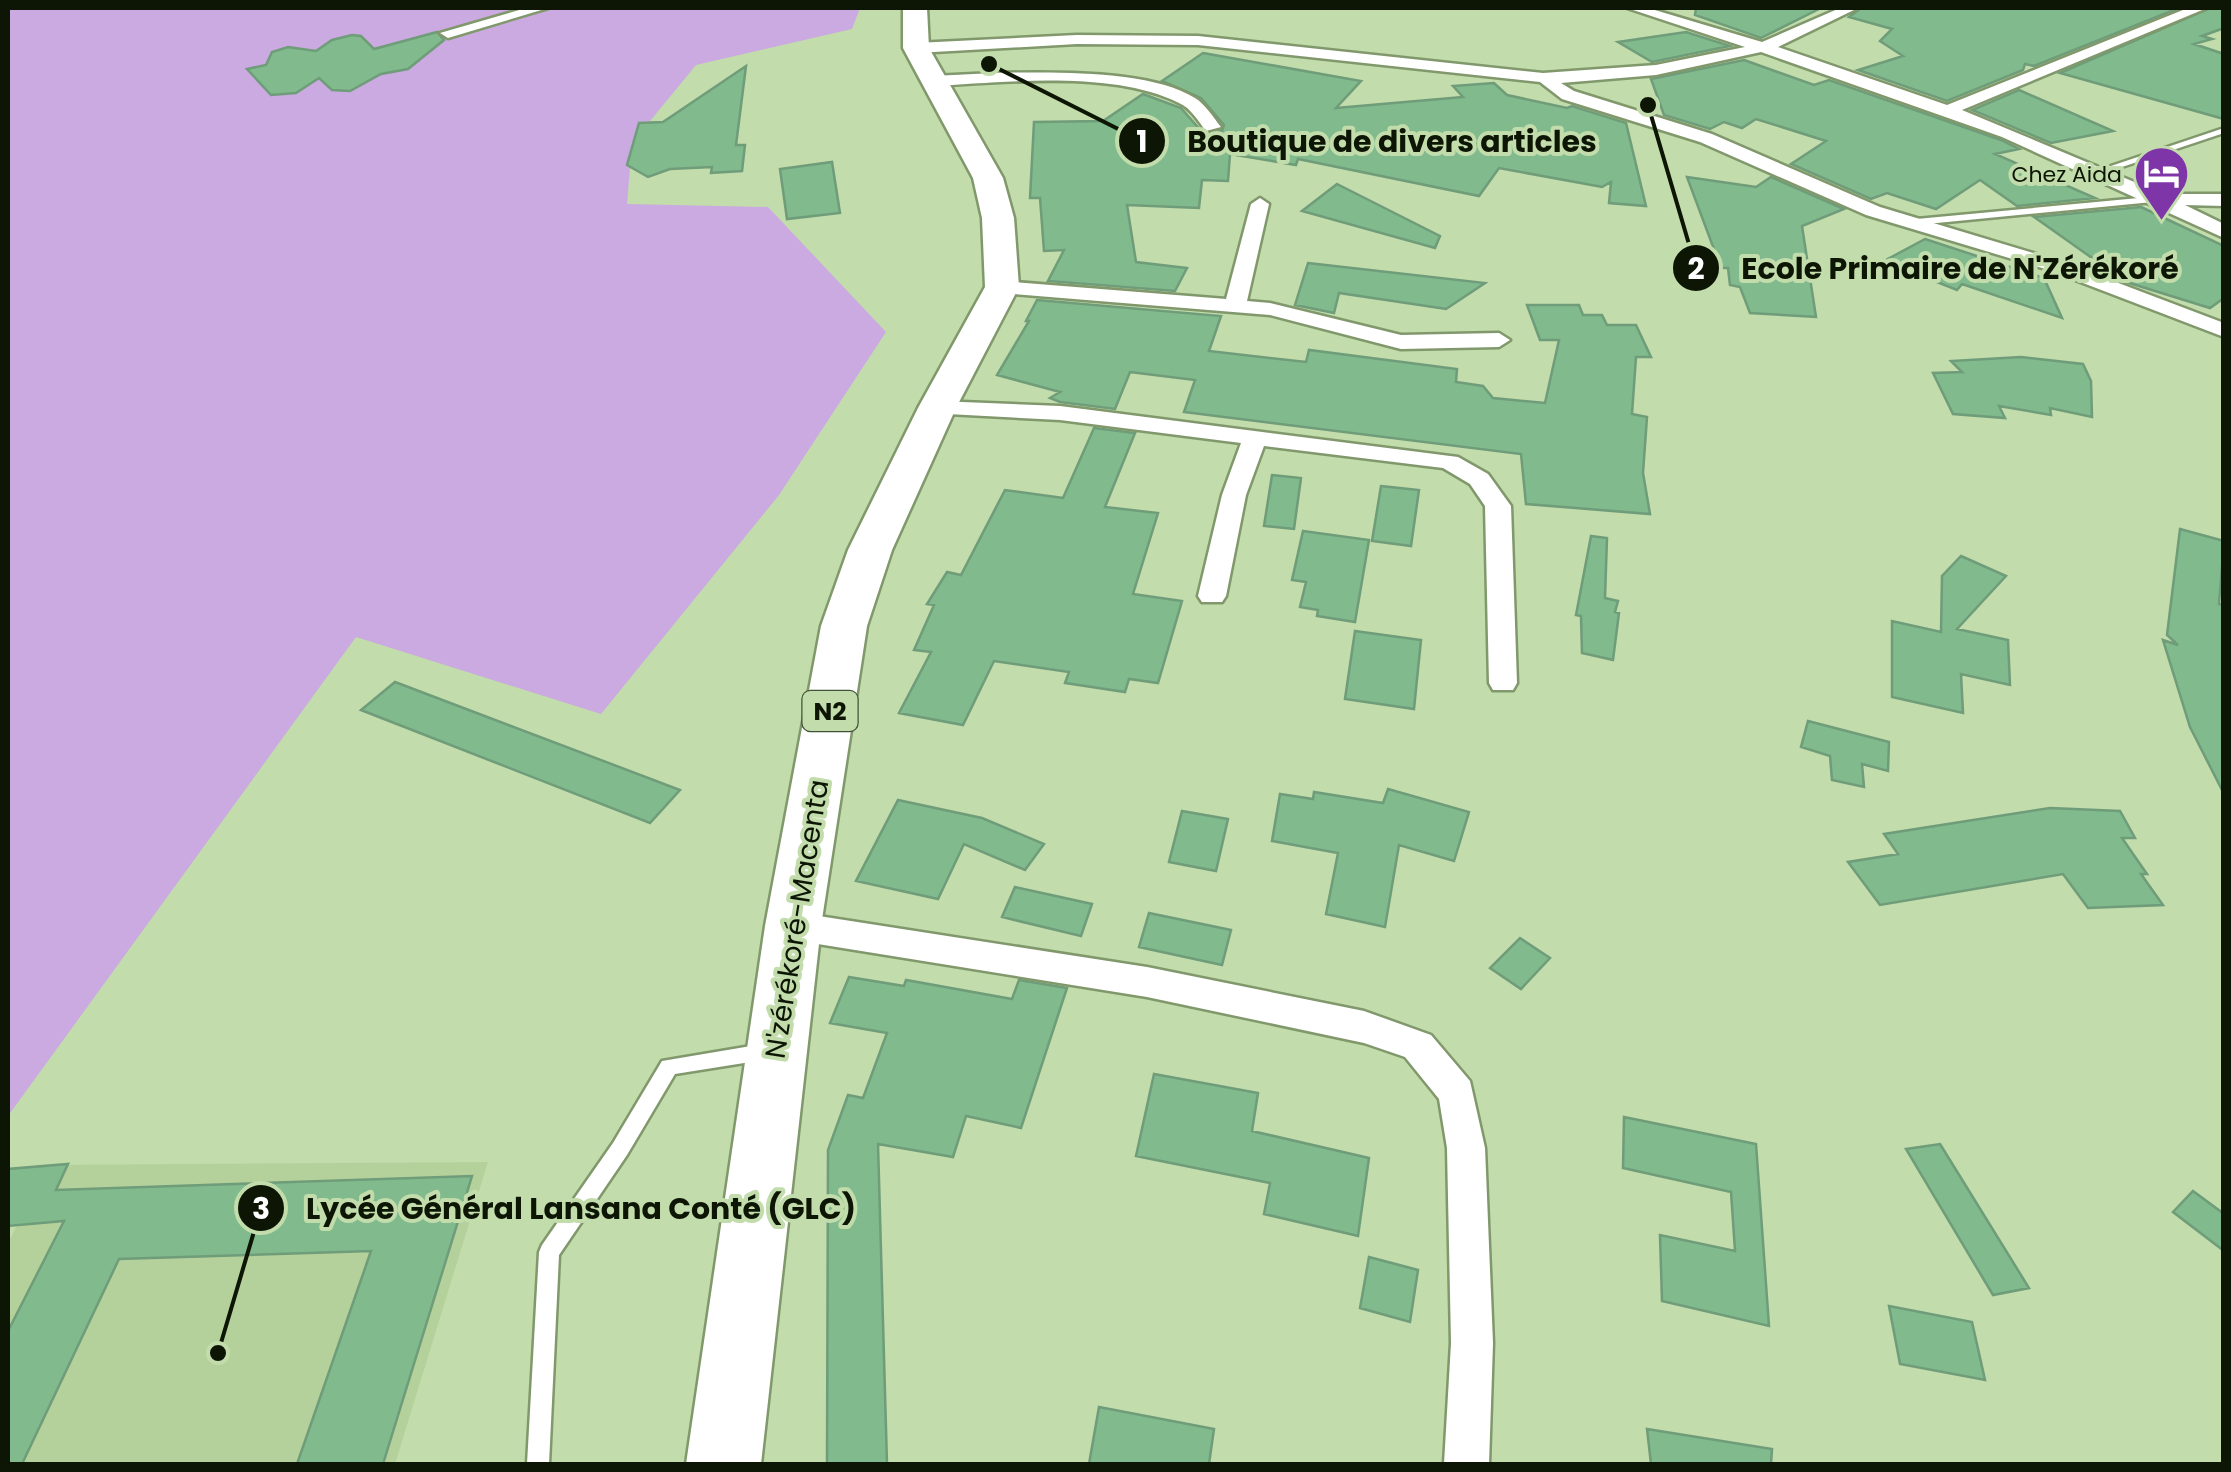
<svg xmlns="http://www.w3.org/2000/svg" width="2231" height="1472" font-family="Poppins,sans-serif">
<rect width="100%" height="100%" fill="#c2dcac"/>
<path fill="#b5d19b" d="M 488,1162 L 395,1464 L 8,1464 L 8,1243 L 48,1165 Z"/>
<path fill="#caaae0" d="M 8,8 L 860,8 L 852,29 L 696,65 L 632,143 L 627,204 L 768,207 L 886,332 L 779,495 L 601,714 L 356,637 L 8,1116 Z"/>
<path fill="#80ba8d" stroke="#6f9c79" stroke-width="2.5" d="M 1696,8 L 1821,8 L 1761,38 L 1695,15 Z
M 1861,8 L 2179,8 L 2034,66 L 2025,64 L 2023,70 L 1947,101 L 1858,70 L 1903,56 L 1880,41 L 1892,29 L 1849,17 Z
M 2210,8 L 2224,8 L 2224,28 L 2202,36 L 2212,39 L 2194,44 L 2224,54 L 2224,119 L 2060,73 Z
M 437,32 L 444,40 L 408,69 L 381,74 L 350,91 L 332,90 L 319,78 L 296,93 L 271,95 L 247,69 L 266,65 L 272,52 L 288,47 L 316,51 L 332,40 L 352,35 L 361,36 L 374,49 Z
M 1686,32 L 1730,46 L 1652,62 L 1618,42 Z
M 1203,53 L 1361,81 L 1336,108 L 1463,97 L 1453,86 L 1494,83 L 1507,95 L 1567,108 L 1572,106 L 1626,123 L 1646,206 L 1609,203 L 1611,182 L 1602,187 L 1499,168 L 1479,196 L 1298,159 L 1296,165 L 1230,154 L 1228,181 L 1202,180 L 1199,208 L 1127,205 L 1136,262 L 1187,268 L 1175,291 L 1048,281 L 1064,250 L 1044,251 L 1040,198 L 1030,198 L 1034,122 L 1103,121 L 1143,94 L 1181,108 L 1203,133 L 1222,131 L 1224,125 L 1201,98 L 1162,81 Z
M 1744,60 L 1814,85 L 1829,80 L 2001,140 L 2019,149 L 1995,154 L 2095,198 L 2017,206 L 1980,180 L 1936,209 L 1887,193 L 1871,199 L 1791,164 L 1826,141 L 1756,119 L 1742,128 L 1724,122 L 1710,129 L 1664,115 L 1651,79 Z
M 746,66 L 736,145 L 745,145 L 742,171 L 711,173 L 712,167 L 670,169 L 648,177 L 627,165 L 639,123 L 663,122 Z
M 2019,90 L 2113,131 L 2051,143 L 1972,110 Z
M 832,162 L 840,213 L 787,219 L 780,169 Z
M 1687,177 L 1756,187 L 1771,177 L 1844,209 L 1802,226 L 1816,317 L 1750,313 L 1740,287 L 1730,285 L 1728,268 L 1721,268 Z
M 1337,184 L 1440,236 L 1435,248 L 1302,211 Z
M 2141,207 L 2224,246 L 2224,298 L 2210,308 L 2126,282 L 2034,217 Z
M 1925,239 L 2044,278 L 2062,318 L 1962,284 L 1957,290 L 1884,261 Z
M 1308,263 L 1485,283 L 1446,309 L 1339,293 L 1334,313 L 1295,305 Z
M 1037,300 L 1221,316 L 1209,351 L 1306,362 L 1309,350 L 1457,369 L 1456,382 L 1483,386 L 1493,398 L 1545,403 L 1559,340 L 1540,340 L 1527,305 L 1579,305 L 1583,315 L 1602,315 L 1607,325 L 1636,325 L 1651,357 L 1636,357 L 1632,414 L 1647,417 L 1643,473 L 1650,514 L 1526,504 L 1521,454 L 1184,412 L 1195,380 L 1130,372 L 1115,409 L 1060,402 L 1050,398 L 1060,392 L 997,375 L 1029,321 L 1026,321 Z
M 2021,357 L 2083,364 L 2091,381 L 2092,417 L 2050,408 L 2051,415 L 1999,406 L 2005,418 L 1953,414 L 1933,373 L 1962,372 L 1951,361 Z
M 1094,428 L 1135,433 L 1105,507 L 1158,513 L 1133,594 L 1182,601 L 1158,683 L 1129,679 L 1125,692 L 1065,683 L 1069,672 L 994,661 L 963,725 L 899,713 L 931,652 L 914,650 L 934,605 L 927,604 L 947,572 L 961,575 L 1005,490 L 1063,498 Z
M 1272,475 L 1301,478 L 1294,529 L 1264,526 Z
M 1381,486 L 1419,490 L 1411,546 L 1372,541 Z
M 2180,529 L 2224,541 L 2219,604 L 2224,605 L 2224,794 L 2190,727 L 2163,640 L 2178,645 L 2167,635 Z
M 1303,531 L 1369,540 L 1355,622 L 1317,616 L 1318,610 L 1300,607 L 1306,582 L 1292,580 Z
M 1591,536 L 1607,538 L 1605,598 L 1618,601 L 1615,612 L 1619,613 L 1613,660 L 1582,653 L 1581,616 L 1576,615 Z
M 1961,556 L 2006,576 L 1957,629 L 2008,640 L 2010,685 L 1961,674 L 1963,713 L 1892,697 L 1892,621 L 1941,632 L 1942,576 Z
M 1355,631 L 1421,640 L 1414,709 L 1345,699 Z
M 395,682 L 680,790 L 650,823 L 361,710 Z
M 1808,721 L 1889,742 L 1888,771 L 1862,764 L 1864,787 L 1832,780 L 1830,756 L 1801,747 Z
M 1388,789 L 1469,812 L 1454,861 L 1399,845 L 1385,927 L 1326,914 L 1338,853 L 1272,841 L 1280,794 L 1313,799 L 1314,792 L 1383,803 Z
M 898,800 L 982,818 L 1044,844 L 1025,870 L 964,844 L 938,899 L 856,881 Z
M 2050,808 L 2120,811 L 2135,838 L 2122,838 L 2147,874 L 2141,874 L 2163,905 L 2088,908 L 2063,874 L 1880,905 L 1848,862 L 1898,854 L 1884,834 Z
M 1182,811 L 1228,819 L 1216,871 L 1169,862 Z
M 1015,887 L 1092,904 L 1081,936 L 1002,917 Z
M 1149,913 L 1231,930 L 1222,965 L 1139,947 Z
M 1520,938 L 1550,958 L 1521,989 L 1490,968 Z
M 849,977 L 904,986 L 906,980 L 1012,999 L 1019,980 L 1067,988 L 1021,1128 L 966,1116 L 953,1157 L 878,1144 L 887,1464 L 827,1464 L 828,1150 L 848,1095 L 863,1098 L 887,1033 L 830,1023 Z
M 1154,1074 L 1258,1093 L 1252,1131 L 1369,1158 L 1358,1236 L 1264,1214 L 1270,1183 L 1136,1156 Z
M 1624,1117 L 1756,1144 L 1769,1326 L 1662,1301 L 1660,1235 L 1735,1251 L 1731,1192 L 1623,1168 Z
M 1940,1144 L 2029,1288 L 1993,1295 L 1906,1149 Z
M 68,1164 L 56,1190 L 472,1176 L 383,1464 L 297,1464 L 371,1251 L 119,1259 L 22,1464 L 8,1464 L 8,1331 L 64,1221 L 8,1226 L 8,1169 Z
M 2193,1191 L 2224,1214 L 2224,1251 L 2173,1212 Z
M 1369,1257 L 1418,1270 L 1410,1322 L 1360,1308 Z
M 1889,1306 L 1972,1322 L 1985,1380 L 1900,1364 Z
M 1099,1407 L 1214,1429 L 1209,1464 L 1089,1464 Z
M 1647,1429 L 1772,1449 L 1771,1464 L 1651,1464 Z"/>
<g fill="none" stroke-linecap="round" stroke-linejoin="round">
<defs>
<path id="service" d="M 2224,128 L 2224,133 L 2101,174 L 2093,172 Z
M 2160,196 L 2165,199 L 2163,201 L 1906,226 L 1901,223 L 1906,220 Z
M 763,1044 L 769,1046 L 772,1052 L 769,1058 L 763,1060 L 675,1074 L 627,1155 L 559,1255 L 549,1464 L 527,1464 L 539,1252 L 542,1245 L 613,1143 L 662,1061 Z"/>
<path id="minor" d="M 526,8 L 548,8 L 448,38 L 440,33 Z
M 1627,8 L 1648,8 L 1762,42 L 1840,8 L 1858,8 L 1778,47 L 1947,105 L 2188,8 L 2207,8 L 1962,110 L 2163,194 L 2224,194 L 2224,206 L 2185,205 L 2224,224 L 2224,238 L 2002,137 L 1761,52 L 1656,75 L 1561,83 L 1574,91 L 1712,134 L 1880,207 L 2063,262 L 2224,323 L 2224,337 L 2049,270 L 1866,215 L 1700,142 L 1562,99 L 1540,82 L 1198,45 L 1077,44 L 916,53 L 908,48 L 916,43 L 1077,35 L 1198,36 L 1543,73 L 1656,65 L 1745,47 Z
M 994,73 C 1047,72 1150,69 1195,98 C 1205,104 1213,117 1221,127 L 1206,131 C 1198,121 1191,108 1179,103 C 1113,70 1005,82 933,86 L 925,81 L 933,76 Z
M 1260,198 L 1269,204 L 1247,301 L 1270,303 L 1401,335 L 1499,333 L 1510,340 L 1499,347 L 1401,349 L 1270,315 L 1002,293 L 992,287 L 1002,281 L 1226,299 L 1251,204 Z
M 937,401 L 1060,406 L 1458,457 L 1488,474 L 1511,506 L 1517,683 L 1513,690 L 1493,690 L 1489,683 L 1485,506 L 1470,484 L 1443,468 L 1264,446 L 1246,495 L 1226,596 L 1222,602 L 1202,602 L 1198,596 L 1222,495 L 1241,443 L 1060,420 L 929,413 L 925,408 Z
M 793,912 L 1147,967 L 1364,1011 L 1431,1035 L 1470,1081 L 1485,1148 L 1493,1343 L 1489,1464 L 1444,1464 L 1451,1343 L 1447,1148 L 1439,1099 L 1405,1057 L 1364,1043 L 1147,997 L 793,940 L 781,936 L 776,926 L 781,916 Z"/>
<path id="trunk" d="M 903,8 L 927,8 L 929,48 L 1003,178 L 1014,218 L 1019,287 L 956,408 L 892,550 L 867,626 L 821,926 L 761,1464 L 686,1464 L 765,926 L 821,626 L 848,550 L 918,408 L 985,287 L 982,218 L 973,178 L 903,48 Z"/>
</defs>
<use href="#service" stroke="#80986b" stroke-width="5"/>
<use href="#minor" stroke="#80986b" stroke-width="5"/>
<use href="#trunk" stroke="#80986b" stroke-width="5"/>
<use href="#service" fill="#fff" fill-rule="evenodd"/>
<use href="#minor" fill="#fff" fill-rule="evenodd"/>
<use href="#trunk" fill="#fff" fill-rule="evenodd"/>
</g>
<defs>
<symbol id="hotel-pin" viewBox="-11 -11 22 30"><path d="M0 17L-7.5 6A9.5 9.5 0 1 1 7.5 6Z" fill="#7e35a7" stroke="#c2dcac"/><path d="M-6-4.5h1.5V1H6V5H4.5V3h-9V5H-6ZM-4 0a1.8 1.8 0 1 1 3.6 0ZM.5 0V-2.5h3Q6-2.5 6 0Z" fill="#fff"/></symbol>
</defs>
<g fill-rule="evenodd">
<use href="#hotel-pin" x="2130" y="142" width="63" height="86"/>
</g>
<g text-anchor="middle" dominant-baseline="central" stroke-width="8" stroke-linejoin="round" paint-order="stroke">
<g font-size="22" fill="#0d1605" stroke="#c2dcac" text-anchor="end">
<text x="2122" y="174">Chez Aida</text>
</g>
<rect fill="#c2dcac" stroke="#435137" stroke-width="2.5" x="802.5" y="691" width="55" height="40" rx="8"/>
<g font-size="25" font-weight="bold" fill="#0d1605">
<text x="830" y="711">N2</text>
</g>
<g font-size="28" fill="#0d1605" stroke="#c2dcac">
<text transform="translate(797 919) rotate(-81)">N'zérékoré-Macenta</text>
</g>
</g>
<path fill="none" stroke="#0d1605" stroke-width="4" d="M989 64L1142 141M1648 105L1696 268M218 1353L261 1208"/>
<g fill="#0d1605" stroke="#c2dcac" stroke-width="4">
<circle cx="989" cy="64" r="10"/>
<circle cx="1648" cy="105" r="10"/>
<circle cx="218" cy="1353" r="10"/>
<circle cx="1142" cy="141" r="25"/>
<circle cx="1696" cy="268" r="25"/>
<circle cx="261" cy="1208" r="25"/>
</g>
<g font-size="30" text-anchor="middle" font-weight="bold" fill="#fff">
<text x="1142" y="152">1</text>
<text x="1696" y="279">2</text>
<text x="261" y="1219">3</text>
</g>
<g font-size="30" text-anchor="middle" font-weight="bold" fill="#0d1605" stroke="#c2dcac" stroke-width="8" stroke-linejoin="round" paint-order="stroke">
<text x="1392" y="152">Boutique de divers articles</text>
<text x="1960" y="279">Ecole Primaire de N'Zérékoré</text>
<text x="581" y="1219">Lycée Général Lansana Conté (GLC)</text>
</g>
<rect width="2231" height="1472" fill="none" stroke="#0d1605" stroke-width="20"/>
</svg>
